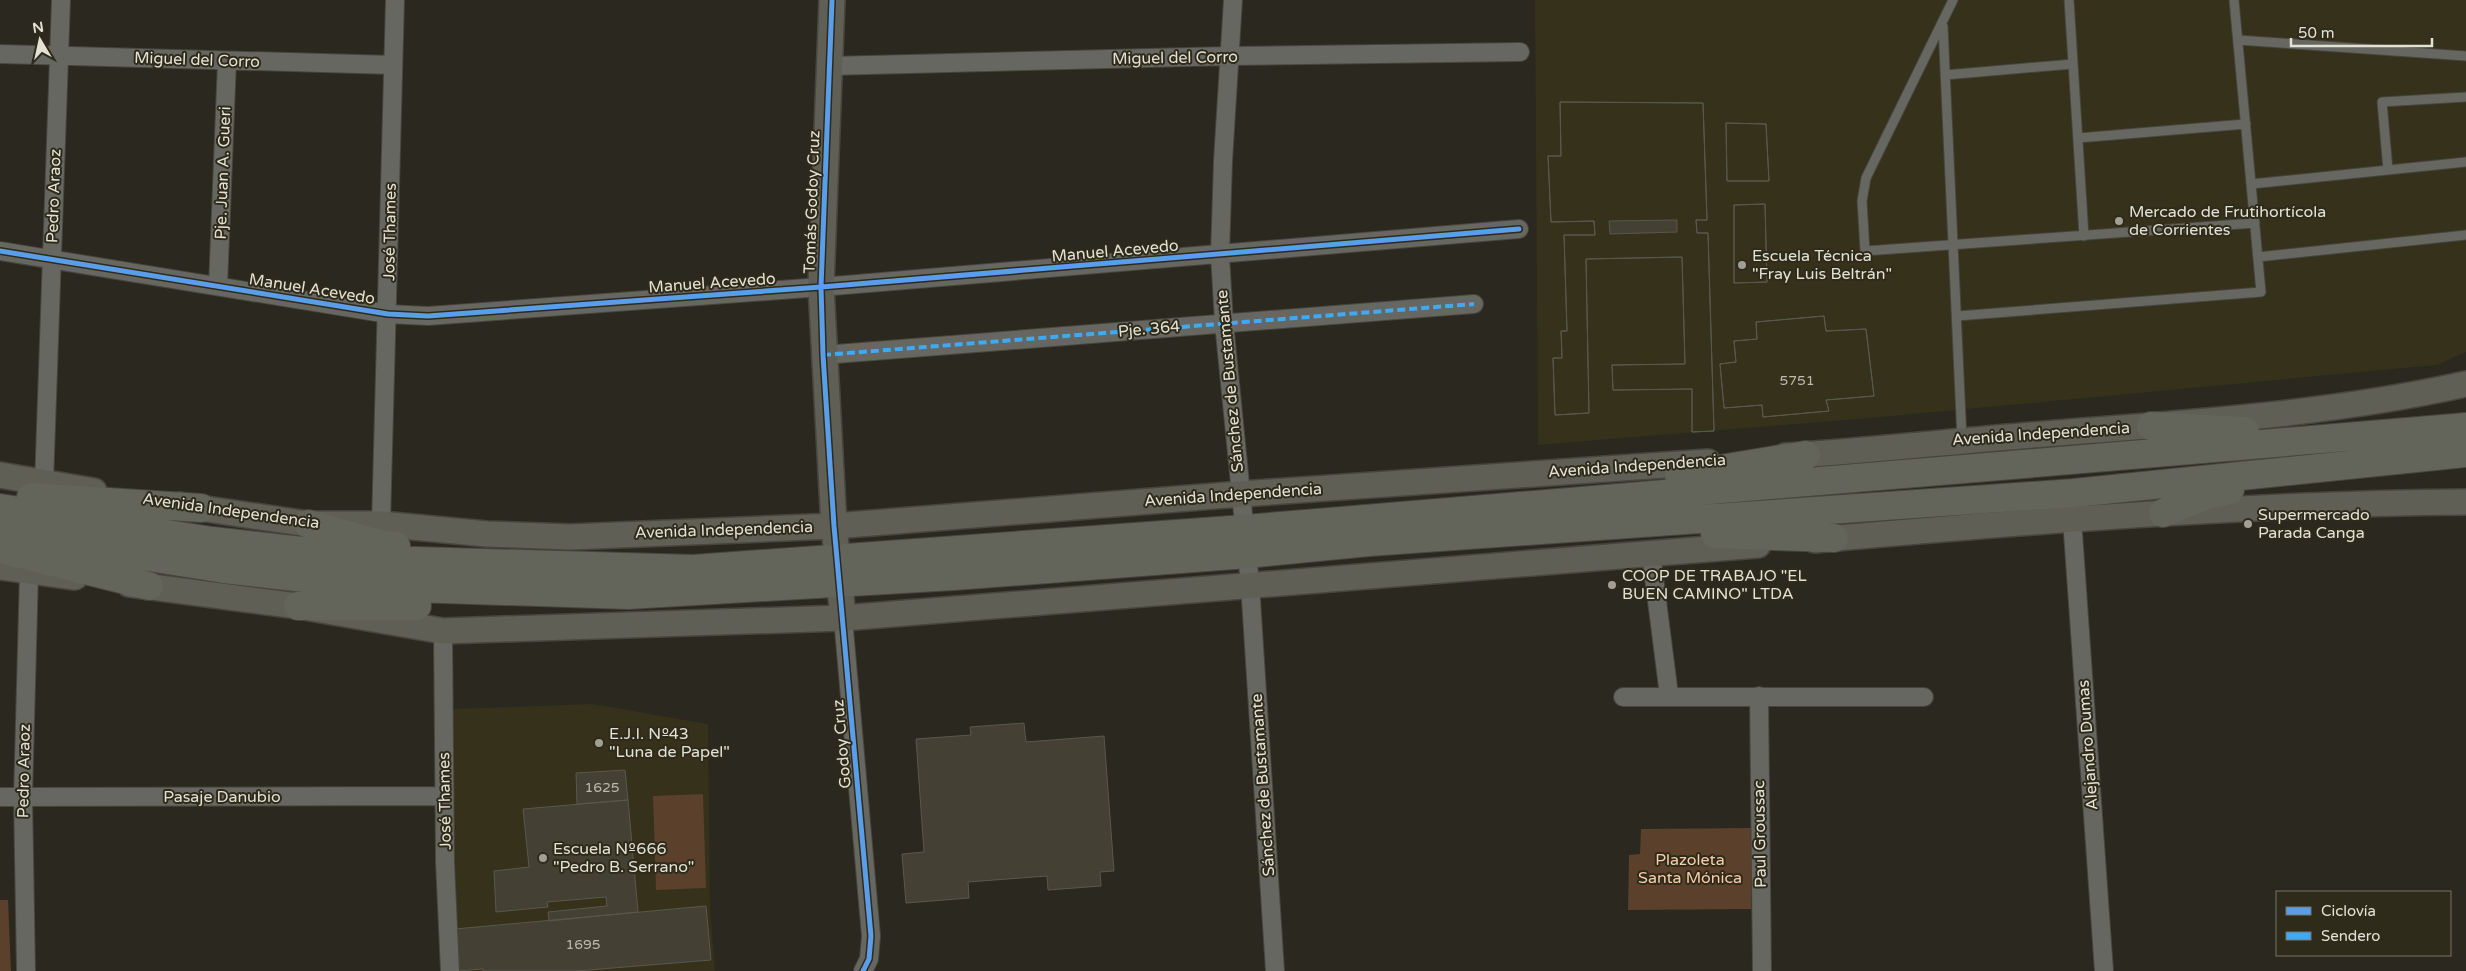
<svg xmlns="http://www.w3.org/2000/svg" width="2466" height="971" font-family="'Varela Round',sans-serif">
<rect width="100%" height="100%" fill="#2a281f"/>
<path fill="#35311b" d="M 1535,0 L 2466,0 L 2466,352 L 2437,365 L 1881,417 L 1538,445 Z
M 593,704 L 708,724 L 710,907 L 715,971 L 457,971 L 451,709 Z"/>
<path fill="#5b402b" d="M 703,794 L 706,888 L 656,890 L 653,796 Z
M 1751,828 L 1751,909 L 1628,910 L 1629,855 L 1640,854 L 1641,829 Z
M 0,900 L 8,900 L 11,971 L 0,971 Z"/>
<path fill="#454034" stroke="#5a574f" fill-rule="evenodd" d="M 1560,102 L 1703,103 L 1707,220 L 1696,220 L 1697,233 L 1708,233 L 1714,431 L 1692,432 L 1692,389 L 1613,390 L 1612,365 L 1685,364 L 1682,257 L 1586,259 L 1589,413 L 1555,415 L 1553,358 L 1562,358 L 1561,331 L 1567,331 L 1564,235 L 1595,235 L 1594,221 L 1551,222 L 1548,156 L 1561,156 ZM 1677,220 L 1677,232 L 1610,234 L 1609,221 Z
M 1560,102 L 1703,103 L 1707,220 L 1696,220 L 1697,233 L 1708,233 L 1714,431 L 1692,432 L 1692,389 L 1613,390 L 1612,365 L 1685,364 L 1682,257 L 1586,259 L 1589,413 L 1555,415 L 1553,358 L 1562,358 L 1561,331 L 1567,331 L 1564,235 L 1595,235 L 1594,221 L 1551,222 L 1548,156 L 1561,156 Z
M 1726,123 L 1766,124 L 1769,181 L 1727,181 Z
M 1726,123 L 1766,124 L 1769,181 L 1727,181 Z
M 1765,204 L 1767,282 L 1734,283 L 1734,205 Z
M 1765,204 L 1767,282 L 1734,283 L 1734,205 Z
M 1824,316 L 1826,331 L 1866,329 L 1874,396 L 1826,400 L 1829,411 L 1763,417 L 1762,405 L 1724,408 L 1720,364 L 1736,362 L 1734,341 L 1757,339 L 1756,322 Z
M 1824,316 L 1826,331 L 1866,329 L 1874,396 L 1826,400 L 1829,411 L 1763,417 L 1762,405 L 1724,408 L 1720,364 L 1736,362 L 1734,341 L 1757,339 L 1756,322 Z
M 1024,723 L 1026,742 L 1104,736 L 1114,871 L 1100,872 L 1101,886 L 1048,890 L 1047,876 L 968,882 L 969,898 L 906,903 L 902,854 L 924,852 L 916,739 L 971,735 L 970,727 Z
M 625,770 L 628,800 L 577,804 L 576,773 Z
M 628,800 L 638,912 L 549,921 L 548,912 L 607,906 L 606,897 L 547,902 L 548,907 L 496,912 L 494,871 L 529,867 L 523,809 Z
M 706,906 L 711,960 L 576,971 L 483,971 L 483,969 L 457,971 L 455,929 Z"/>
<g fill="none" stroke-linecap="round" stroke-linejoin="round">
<defs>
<path id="lane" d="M 1953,0 L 1866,178 L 1862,201 L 1865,251 L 2255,223
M 2069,0 L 2084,236
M 1943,26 L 1962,440
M 2238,40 L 2466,56
M 1945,75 L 2073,64
M 2078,138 L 2246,124
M 2388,170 L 2382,102 L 2466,97
M 2251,184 L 2466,162
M 2258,257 L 2466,235
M 1957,316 L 2261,292 L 2234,0"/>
<path id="street" d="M 1233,0 L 1223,161 L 1220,255 L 1224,323 L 1250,584 L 1275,971
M 0,54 L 393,65
M 830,66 L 1229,56 L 1520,52
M 0,251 L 388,314 L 428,316 L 821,287 L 1519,229
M 218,286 L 227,61
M 823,355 L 1474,304
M 44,483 L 61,0
M 2072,519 L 2104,971
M 381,524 L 395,0
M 1651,554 L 1669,695
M 843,618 L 871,936 L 869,959 L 863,971
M 443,631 L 445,862 L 450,971
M 1759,696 L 1762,971
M 1623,697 L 1924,697
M 0,797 L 444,796
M 26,971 L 23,797 L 29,572"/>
<path id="secondary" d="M 832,0 L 821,287 L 834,526 L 843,618
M 1785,456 C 1876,450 1966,440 2057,433 C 2193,422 2332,414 2466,384
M 0,475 L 94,491
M 180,505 L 308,524 L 381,524 L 487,534 L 570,537 L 834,526 L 1241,494 L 1708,462
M 1815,540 C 2032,521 2248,504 2466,502
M 0,567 L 75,577
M 129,584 L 298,606 L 443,631 L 843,618 L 1758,545"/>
<path id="highway" d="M 2151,426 L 2245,431
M 1679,476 L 1806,455
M 31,497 L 201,508
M 0,508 L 212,541 L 383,560 L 693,569 L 1245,529 L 2466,427
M 2163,513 L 2207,495 L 2230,490
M 308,524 L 383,545 L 396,546
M 0,533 L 224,569 L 383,587 L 628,595 L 954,576 L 1247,554 L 1369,542 L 2074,493 L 2466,453
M 1715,534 L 1834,538
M 1,549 L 149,586
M 298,606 L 417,606"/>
</defs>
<use href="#lane" stroke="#47453d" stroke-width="11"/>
<use href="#street" stroke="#47453d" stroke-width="20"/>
<use href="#secondary" stroke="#47453d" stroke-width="28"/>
<use href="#highway" stroke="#47453d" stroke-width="30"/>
<use href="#lane" stroke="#666760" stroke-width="9"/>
<use href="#street" stroke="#666760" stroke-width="18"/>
<use href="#secondary" stroke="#5f5f56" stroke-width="25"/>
<use href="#highway" stroke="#63645a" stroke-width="28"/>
<path stroke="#3fa9f5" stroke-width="4" stroke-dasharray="8 4" stroke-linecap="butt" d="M 823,355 L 1474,304"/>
<defs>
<path id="cycleway" d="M 832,0 L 821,287 L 823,355 L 834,526 L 871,936 L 869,959 L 863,971
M 0,251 L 388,314 L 428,316 L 821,287 L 1519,229"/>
</defs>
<use href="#cycleway" stroke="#2f2b1a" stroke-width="8"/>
<use href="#cycleway" stroke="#5a9eea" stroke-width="5"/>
</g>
<g fill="#a2a096" stroke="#2f2b1a" stroke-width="2">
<circle cx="2119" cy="221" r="5"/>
<circle cx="1742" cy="265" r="5"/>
<circle cx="2248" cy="524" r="5"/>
<circle cx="1612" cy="585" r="5"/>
<circle cx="599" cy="743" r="5"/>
<circle cx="543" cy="858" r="5"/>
</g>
<g text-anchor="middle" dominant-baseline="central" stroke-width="4" stroke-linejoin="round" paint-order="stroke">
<g font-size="14" fill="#bcb9ae">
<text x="1797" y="380">5751</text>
<text x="602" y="787">1625</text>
<text x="583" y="944">1695</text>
</g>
<g font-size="16" fill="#e3e1d6" stroke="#2f2b1a">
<text transform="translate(1175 58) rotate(-1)">Miguel del Corro</text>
<text transform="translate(197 60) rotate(2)">Miguel del Corro</text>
<text transform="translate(223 173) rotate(-88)">Pje. Juan A. Gueri</text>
<text transform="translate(54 196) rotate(-88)">Pedro Araoz</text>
<text transform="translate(812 202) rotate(-88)">Tomás Godoy Cruz</text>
<text transform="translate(390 232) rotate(-89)">José Thames</text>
<text transform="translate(1115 251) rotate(-5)">Manuel Acevedo</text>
<text transform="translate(712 283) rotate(-4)">Manuel Acevedo</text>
<text transform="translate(312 289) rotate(9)">Manuel Acevedo</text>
<text transform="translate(1149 329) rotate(-5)">Pje. 364</text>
<text transform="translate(1230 381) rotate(-95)">Sánchez de Bustamante</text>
<text transform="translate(2041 434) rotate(-4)">Avenida Independencia</text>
<text transform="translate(1637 466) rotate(-4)">Avenida Independencia</text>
<text transform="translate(1233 495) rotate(-4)">Avenida Independencia</text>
<text transform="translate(231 511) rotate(8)">Avenida Independencia</text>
<text transform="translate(724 530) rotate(-2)">Avenida Independencia</text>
<text transform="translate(842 744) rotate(-95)">Godoy Cruz</text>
<text transform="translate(2088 745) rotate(-94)">Alejandro Dumas</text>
<text transform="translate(24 771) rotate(-89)">Pedro Araoz</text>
<text transform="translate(1263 785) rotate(-94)">Sánchez de Bustamante</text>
<text x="222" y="797">Pasaje Danubio</text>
<text transform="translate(445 801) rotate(-91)">José Thames</text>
<text transform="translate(1760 834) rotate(-91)">Paul Groussac</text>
</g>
<g font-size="16" fill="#e3e1d6" stroke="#2f2b1a" text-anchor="start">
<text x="2129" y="212">Mercado de Frutihortícola<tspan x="2129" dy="18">de Corrientes</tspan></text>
<text x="1752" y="256">Escuela Técnica<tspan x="1752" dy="18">"Fray Luis Beltrán"</tspan></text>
<text x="2258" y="515">Supermercado<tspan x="2258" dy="18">Parada Canga</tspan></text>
<text x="1622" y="576">COOP DE TRABAJO "EL<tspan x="1622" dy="18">BUEN CAMINO" LTDA</tspan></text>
<text x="609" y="734">E.J.I. Nº43<tspan x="609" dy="18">"Luna de Papel"</tspan></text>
<text x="553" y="849">Escuela Nº666<tspan x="553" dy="18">"Pedro B. Serrano"</tspan></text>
</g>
<g font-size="16" fill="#fccba8" stroke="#2f2b1a">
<text x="1690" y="860">Plazoleta<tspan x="1690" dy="18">Santa Mónica</tspan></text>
</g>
</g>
<rect x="2276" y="891" width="175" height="65" fill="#2f2b1a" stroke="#777465"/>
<rect x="2286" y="907" width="25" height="8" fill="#5a9eea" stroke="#777465"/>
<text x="2321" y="916" font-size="15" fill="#e3e1d6">Ciclovía</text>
<rect x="2286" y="932" width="25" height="8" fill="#3fa9f5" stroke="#777465"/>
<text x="2321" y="941" font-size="15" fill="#e3e1d6">Sendero</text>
<g transform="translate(40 40) rotate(351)" stroke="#2f2b1a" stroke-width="4" paint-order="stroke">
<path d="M0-4L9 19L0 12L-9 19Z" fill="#e3e1d6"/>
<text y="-8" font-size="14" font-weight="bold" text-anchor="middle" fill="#e3e1d6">N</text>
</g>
<path d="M2291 38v8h141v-8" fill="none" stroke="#e3e1d6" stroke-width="2.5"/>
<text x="2298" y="38" font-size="15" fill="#e3e1d6" stroke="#2f2b1a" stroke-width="4" paint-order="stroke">50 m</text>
</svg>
